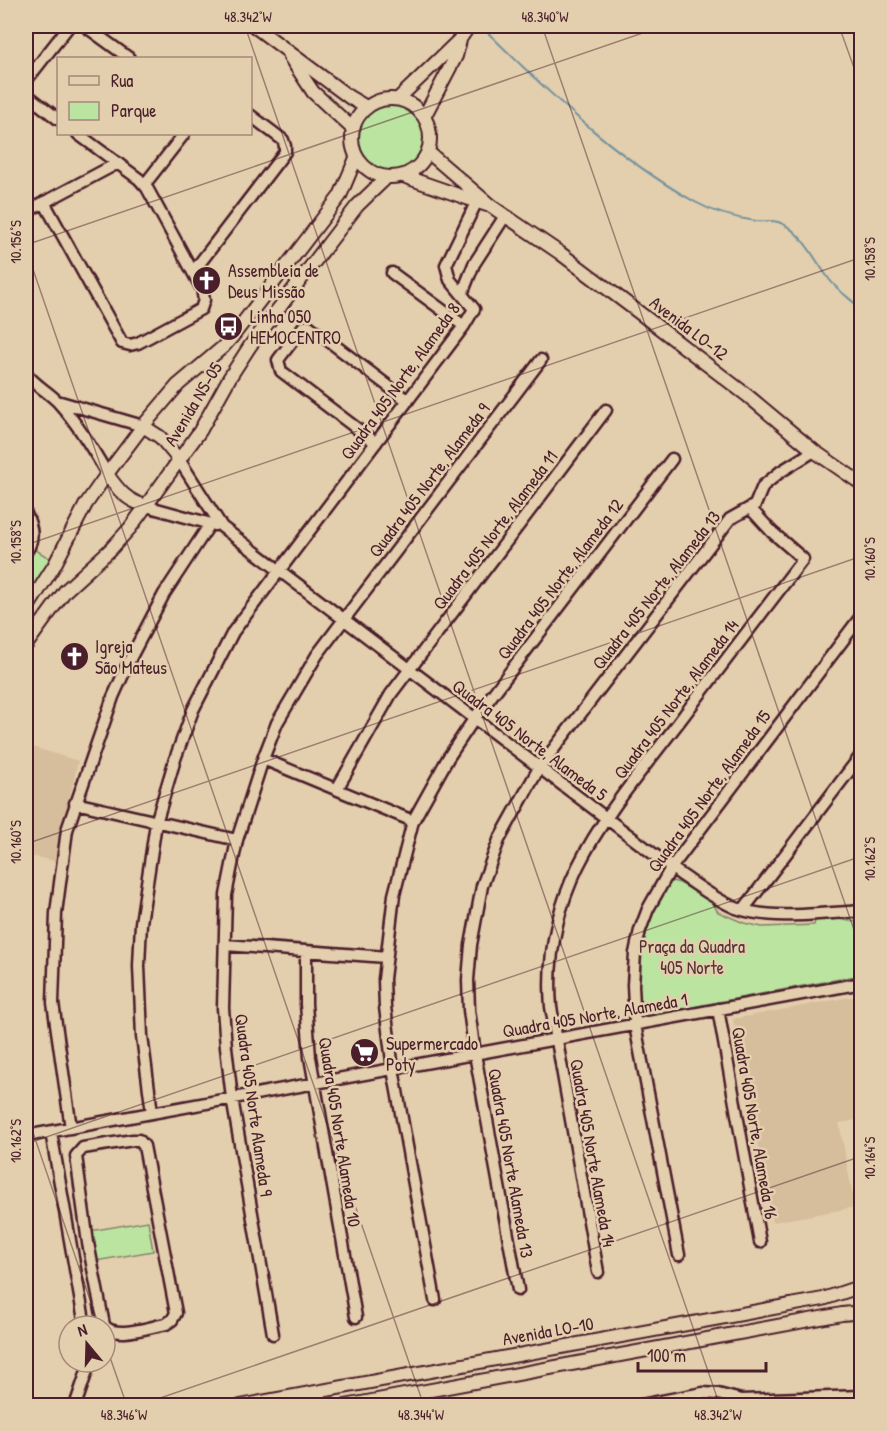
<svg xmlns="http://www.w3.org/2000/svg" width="887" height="1431" font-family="'Patrick Hand',sans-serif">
<rect width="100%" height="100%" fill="#e3cead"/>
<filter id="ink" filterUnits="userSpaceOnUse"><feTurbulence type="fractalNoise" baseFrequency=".0167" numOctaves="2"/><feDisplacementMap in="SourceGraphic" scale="12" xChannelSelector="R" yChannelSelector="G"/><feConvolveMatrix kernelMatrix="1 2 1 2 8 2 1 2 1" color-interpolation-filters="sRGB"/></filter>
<g filter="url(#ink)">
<path fill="#d6bd9b" d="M 26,745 L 78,761 L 55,861 L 26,855 Z
M 861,995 L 861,1119 L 839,1123 L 855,1207 L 773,1222 L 733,1019 Z"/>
<path fill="#bbe4a0" stroke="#828266" stroke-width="1.5" d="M354 138a36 36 0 1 1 72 0a36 36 0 1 1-72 0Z
M 34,549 L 51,559 L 26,600 L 26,560 Z
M 672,881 L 680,883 L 712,902 L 718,912 L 744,923 L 762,927 L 814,925 L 815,920 L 838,919 L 861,923 L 861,975 L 645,1016 C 621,1001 652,897 672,881 Z
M 148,1221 L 153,1251 L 96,1261 L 90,1231 Z"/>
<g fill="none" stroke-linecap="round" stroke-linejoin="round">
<path stroke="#73939e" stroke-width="2" d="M 481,26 C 547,91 613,156 695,202 C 713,212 735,218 756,221 C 763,222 771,220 778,222 C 800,228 816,262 829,279 C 838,291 851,299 862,310"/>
<defs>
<path id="minor" d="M 85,26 L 129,58
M 26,81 L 69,26
M 26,94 L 58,119
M 145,184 L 184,134
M 44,202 L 122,343 L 130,345 L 138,343 L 201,309 L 204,300 L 202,289 L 147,188 L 139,179 L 78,134
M 26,212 L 118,163
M 193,272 L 285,152 L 285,146 L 283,140 L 250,115
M 392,273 L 464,326
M 462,294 L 474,264 L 505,216
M 26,373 C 34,385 48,391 58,402 C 77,423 93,449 107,474
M 57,401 L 143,426
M 376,443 L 281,371 L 278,360 L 303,327 L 309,326 L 408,401
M 180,461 L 222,527 L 680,874 C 698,886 716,900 736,908 C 773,921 823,913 862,911
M 146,506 L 215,525
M 26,514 C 32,527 35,539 26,552
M 263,759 L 413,821
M 337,789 L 391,694 L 606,410
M 75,803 L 237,840
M 743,910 L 862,754
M 225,945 L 386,957
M 306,951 L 306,1004 L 310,1057 L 356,1317
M 718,1009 L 760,1242
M 152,1113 L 142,1036 L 139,966 L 141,923 L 156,823 L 175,759 L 193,710 L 233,632 L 464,326 L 474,309 L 450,280 L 446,265 L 476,203
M 71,1128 L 53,1003 L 56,913 L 67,830 L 113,697 L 131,657 L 164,594 L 210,524
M 51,1132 L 85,1326
M 26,1136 L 862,983
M 133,1140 L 139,1140 L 144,1146 L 176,1313 L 172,1320 L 166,1324 C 149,1327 114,1340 104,1325 L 88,1243 L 76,1156 L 83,1148 Z
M 679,1255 L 635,1025 L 633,985 L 635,953 L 640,930 L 648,909 L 671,868 L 862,615
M 598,1272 L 551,1007 C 541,884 610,812 679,722 C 720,667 762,613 803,559 L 772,532 L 750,508
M 518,1290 L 475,1054 L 469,1010 L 468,980 L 471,945 L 482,886 L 499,840 L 539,768 L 730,519 L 755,505 L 763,486 L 780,472 L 814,451
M 435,1300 L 393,1069 L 385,1007 L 384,979 L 394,895 L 413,821 L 448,758 L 474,719 L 672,459
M 273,1334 L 232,1098 L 226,1047 L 223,1008 L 226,895 L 237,840 L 263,759 L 277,723 L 317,655 L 541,360
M 75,1406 L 90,1362
M 635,1406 L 703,1393 L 718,1394 L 741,1400 L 862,1396"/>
<path id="tertiary" d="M 254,26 L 349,97 L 366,107
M 290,57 L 313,92 L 352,128
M352 138a39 39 0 1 1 78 0a39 39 0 1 1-78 0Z
M 398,99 L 460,39 L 469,26
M 424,117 L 456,56 L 460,40
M 428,152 L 491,206 L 560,253 L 645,317 L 748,396 L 814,451 L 862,484
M 403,176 L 487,205
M 143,426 L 160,437 L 180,461
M 107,474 C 118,490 127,501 146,506
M 26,610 L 54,566 L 86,504 L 107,474 L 143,426 L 178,385 L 223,347 L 232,337 L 340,196 L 356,158
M 26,645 L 65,591 L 111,549 L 130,528 L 200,431 L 230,377 L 250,346 L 357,206 L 387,177
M 240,1406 L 823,1299 L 862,1286
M 345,1406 L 842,1314 L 862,1312"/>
</defs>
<use href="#minor" stroke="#4a1f2b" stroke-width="15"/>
<use href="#tertiary" stroke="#4a1f2b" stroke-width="16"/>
<use href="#minor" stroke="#e3cead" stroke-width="10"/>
<use href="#tertiary" stroke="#e3cead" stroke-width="12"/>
</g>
</g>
<path fill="none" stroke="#4a1f2b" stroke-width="1.5" stroke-opacity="0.45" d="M 245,26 L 720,1406M 542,26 L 862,953M 839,26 L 862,90M 26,245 L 663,26M 26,249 L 424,1406M 26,545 L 862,257M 26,844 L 862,556M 26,1112 L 99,1326M 26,1144 L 862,856M 105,1343 L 127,1406M 137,1406 L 862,1156"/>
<defs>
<symbol id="church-disc" viewBox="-11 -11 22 22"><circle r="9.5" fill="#4a1f2b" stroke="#e3cead"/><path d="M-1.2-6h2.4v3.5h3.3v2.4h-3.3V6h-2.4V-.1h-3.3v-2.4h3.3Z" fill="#fff"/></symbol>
<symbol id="bus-disc" viewBox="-11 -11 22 22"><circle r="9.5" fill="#4a1f2b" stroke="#e3cead"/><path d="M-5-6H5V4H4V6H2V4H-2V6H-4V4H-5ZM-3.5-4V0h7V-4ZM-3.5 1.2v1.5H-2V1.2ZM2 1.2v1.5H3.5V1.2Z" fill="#fff"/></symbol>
<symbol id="supermarket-disc" viewBox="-11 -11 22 22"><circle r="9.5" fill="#4a1f2b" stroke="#e3cead"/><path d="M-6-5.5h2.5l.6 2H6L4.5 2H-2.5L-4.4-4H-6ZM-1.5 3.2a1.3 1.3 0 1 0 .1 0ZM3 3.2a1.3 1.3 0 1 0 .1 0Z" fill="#fff"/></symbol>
</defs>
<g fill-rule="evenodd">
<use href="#church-disc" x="190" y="264" width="33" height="33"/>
<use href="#bus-disc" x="212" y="310" width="33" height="33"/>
<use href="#church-disc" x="58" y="640" width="33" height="33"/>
<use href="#supermarket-disc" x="348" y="1036" width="33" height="33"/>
</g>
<g text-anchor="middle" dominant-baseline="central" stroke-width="5" stroke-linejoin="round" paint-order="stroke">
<g font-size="18" fill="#4a1f2b" stroke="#e3cead" text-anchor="start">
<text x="228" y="270">Assembleia de<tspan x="228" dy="21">Deus Missão</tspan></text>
<text x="250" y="316">Linha 050<tspan x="250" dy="21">HEMOCENTRO</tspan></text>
<text x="95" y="646">Igreja<tspan x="95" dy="21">São Mateus</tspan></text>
<text x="386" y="1043">Supermercado<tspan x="386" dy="21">Poty</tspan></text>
</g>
<g font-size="18" fill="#4a1f2b" stroke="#e3cead">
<text transform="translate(689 328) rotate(37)">Avenida LO-12</text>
<text transform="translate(400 381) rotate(-54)">Quadra 405 Norte, Alameda 8</text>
<text transform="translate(193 404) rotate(-59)">Avenida NS-05</text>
<text transform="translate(429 480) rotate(-53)">Quadra 405 Norte, Alameda 9</text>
<text transform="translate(495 530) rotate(-53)">Quadra 405 Norte, Alameda 11</text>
<text transform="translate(560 579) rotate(-53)">Quadra 405 Norte, Alameda 12</text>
<text transform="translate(656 590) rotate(-52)">Quadra 405 Norte, Alameda 13</text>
<text transform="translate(676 699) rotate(-53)">Quadra 405 Norte, Alameda 14</text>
<text transform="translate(530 740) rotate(37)">Quadra 405 Norte, Alameda 5</text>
<text transform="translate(709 791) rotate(-54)">Quadra 405 Norte, Alameda 15</text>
<text transform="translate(595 1015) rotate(-10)">Quadra 405 Norte, Alameda 1</text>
<text transform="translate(254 1105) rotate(82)">Quadra 405 Norte Alameda 9</text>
<text transform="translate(755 1123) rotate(80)">Quadra 405 Norte, Alameda 16</text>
<text transform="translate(340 1132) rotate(81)">Quadra 405 Norte Alameda 10</text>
<text transform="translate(593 1153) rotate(80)">Quadra 405 Norte Alameda 14</text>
<text transform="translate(511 1163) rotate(80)">Quadra 405 Norte Alameda 13</text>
<text transform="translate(548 1331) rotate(-10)">Avenida LO-10</text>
</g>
<g font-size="18" fill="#553337" stroke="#e3cead">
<text x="692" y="946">Praça da Quadra<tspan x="692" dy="21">405 Norte</tspan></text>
</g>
</g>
<rect width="887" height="1431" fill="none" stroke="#e3cead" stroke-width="66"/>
<rect x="57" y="57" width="195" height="78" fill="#e3cead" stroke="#a68879" stroke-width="1.5"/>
<rect x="69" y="76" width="30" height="9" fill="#e3cead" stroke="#a68879" stroke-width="1.5"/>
<text x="111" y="87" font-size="18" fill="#4a1f2b">Rua</text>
<rect x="69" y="102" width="30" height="18" fill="#bbe4a0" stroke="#a68879" stroke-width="1.5"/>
<text x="111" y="117" font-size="18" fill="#4a1f2b">Parque</text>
<g transform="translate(87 1344) rotate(341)"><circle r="28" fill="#e3cead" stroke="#a68879" stroke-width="1.5"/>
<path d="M0-4.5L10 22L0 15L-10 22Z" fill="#4a1f2b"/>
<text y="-9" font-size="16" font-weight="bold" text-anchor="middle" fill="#4a1f2b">N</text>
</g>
<path d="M638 1362v9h128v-9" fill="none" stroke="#4a1f2b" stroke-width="3"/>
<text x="647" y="1362" font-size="18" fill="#4a1f2b" stroke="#e3cead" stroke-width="4.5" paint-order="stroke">100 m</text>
<rect x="33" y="33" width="821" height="1365" fill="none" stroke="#4a1f2b" stroke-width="2"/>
<g font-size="15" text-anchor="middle" fill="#4a1f2b">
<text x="248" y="22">48.342°W</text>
<text x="545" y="22">48.340°W</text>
<text transform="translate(16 242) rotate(-90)" y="5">10.156°S</text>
<text transform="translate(870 259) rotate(-90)" y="5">10.158°S</text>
<text transform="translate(16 542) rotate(-90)" y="5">10.158°S</text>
<text transform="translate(870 559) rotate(-90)" y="5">10.160°S</text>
<text transform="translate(16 842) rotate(-90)" y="5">10.160°S</text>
<text transform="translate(870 859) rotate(-90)" y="5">10.162°S</text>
<text transform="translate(16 1141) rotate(-90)" y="5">10.162°S</text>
<text transform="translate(870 1158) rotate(-90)" y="5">10.164°S</text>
<text x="124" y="1420">48.346°W</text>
<text x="421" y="1420">48.344°W</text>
<text x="718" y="1420">48.342°W</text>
</g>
</svg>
